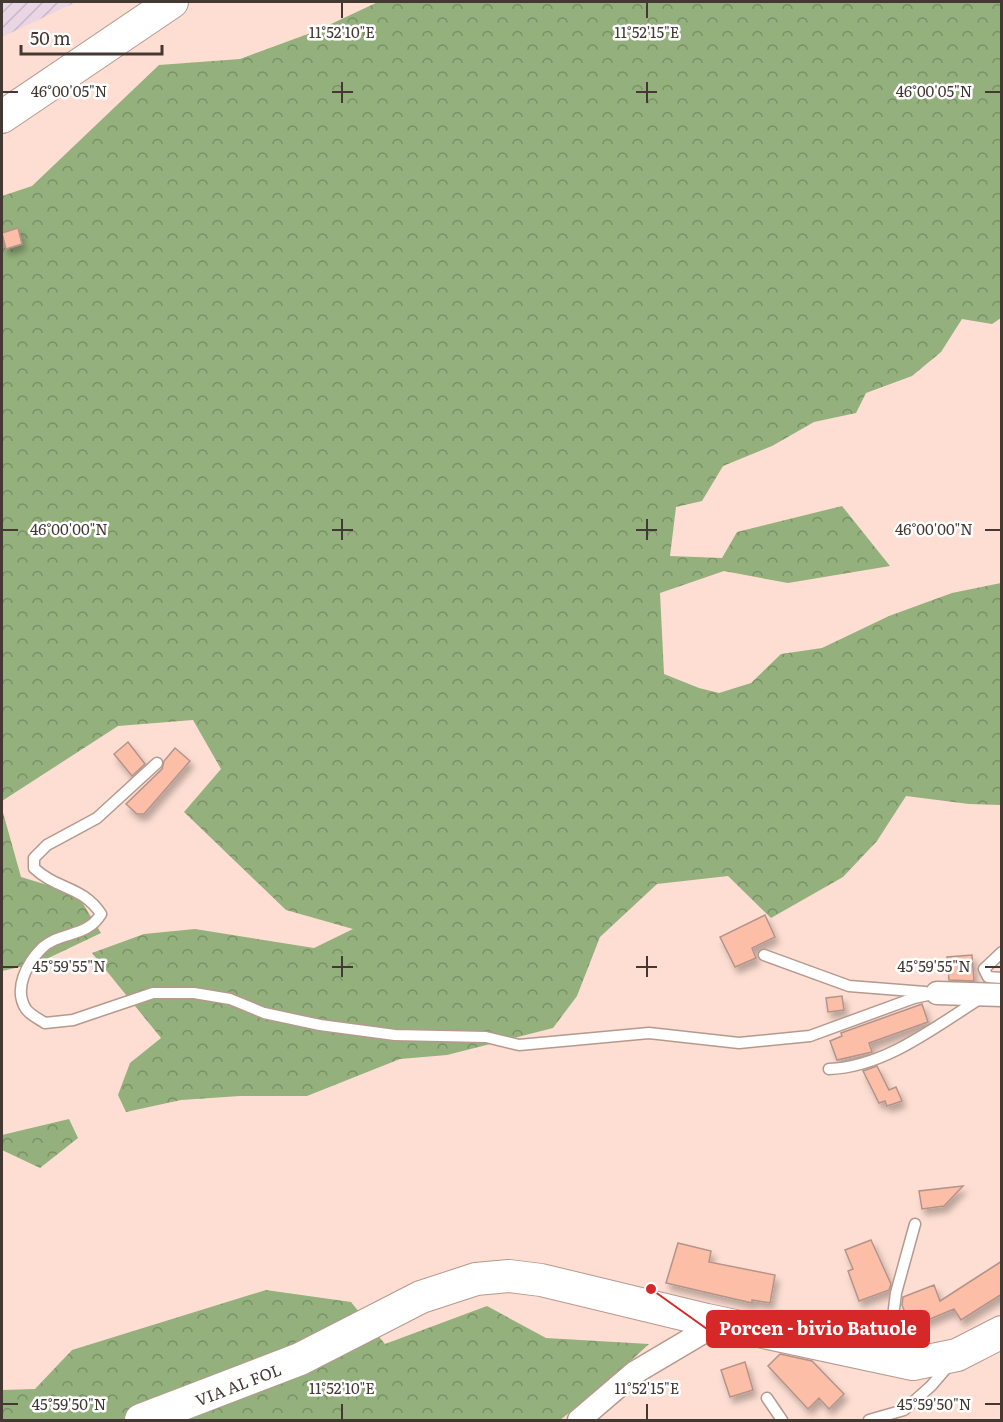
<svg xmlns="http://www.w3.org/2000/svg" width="1003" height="1422" font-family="Literata,serif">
<defs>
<pattern id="industrial-furrows" width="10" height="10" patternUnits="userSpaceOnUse" patternTransform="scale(1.5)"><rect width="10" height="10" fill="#e9d5e4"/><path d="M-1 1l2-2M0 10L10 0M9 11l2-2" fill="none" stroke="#c9b8c4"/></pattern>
<pattern id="forest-crowns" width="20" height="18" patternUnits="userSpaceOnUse" patternTransform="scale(1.5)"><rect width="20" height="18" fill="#94b07c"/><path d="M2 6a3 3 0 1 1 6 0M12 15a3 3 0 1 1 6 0" fill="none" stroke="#7a9066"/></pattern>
<filter id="shadow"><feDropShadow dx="3.5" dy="6" stdDeviation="3" flood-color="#0004"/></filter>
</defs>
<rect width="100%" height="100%" fill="#feded2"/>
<path fill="url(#industrial-furrows)" d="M 2,2 L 76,2 L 2,37 Z"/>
<path fill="url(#forest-crowns)" d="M 378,2 L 1001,2 L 1001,318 L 992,324 L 962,319 L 941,352 L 912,376 L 866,393 L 856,413 L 814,422 L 772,446 L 723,466 L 702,501 L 676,507 L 670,556 L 722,558 L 737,532 L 842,506 L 890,566 L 788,583 L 724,571 L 660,593 L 664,674 L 699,688 L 719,693 L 751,683 L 781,654 L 822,648 L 889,616 L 952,593 L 1001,583 L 1001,805 L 969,804 L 906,796 L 877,841 L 843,877 L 771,918 L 728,876 L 657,884 L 600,937 L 577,996 L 553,1028 L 447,1055 L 400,1059 L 307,1096 L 240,1096 L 181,1100 L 126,1112 L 118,1095 L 130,1063 L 161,1038 L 92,953 L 144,934 L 195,929 L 314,948 L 353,929 L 286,910 L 184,812 L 221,769 L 193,720 L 118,726 L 2,801 L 2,196 L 32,186 L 159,65 L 240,59 L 316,31 Z
M 2,809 L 21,877 L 77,894 L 101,933 L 38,963 L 2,971 Z
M 69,1119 L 78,1138 L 40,1168 L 2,1150 L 2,1135 Z
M 266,1290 L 351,1302 L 385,1344 L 487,1306 L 546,1338 L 649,1344 L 603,1386 L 560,1420 L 2,1420 L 2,1390 L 35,1389 L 72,1350 Z"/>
<path fill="#fdbea8" stroke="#b2948a" stroke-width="1.5" filter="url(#shadow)" d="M 18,228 L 22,244 L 6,249 L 2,233 Z
M 128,742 L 145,764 L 132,776 L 114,754 Z
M 175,748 L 190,761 L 144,814 L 137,814 L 126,804 L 162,769 L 164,761 Z
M 765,915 L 775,937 L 752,948 L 756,958 L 735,967 L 720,937 Z
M 972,955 L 974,981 L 949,980 L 947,957 Z
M 842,996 L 844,1010 L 828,1012 L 826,998 Z
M 922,1004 L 928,1022 L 869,1043 L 872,1052 L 837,1060 L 830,1041 L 842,1036 L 841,1033 Z
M 877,1066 L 889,1090 L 896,1087 L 902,1101 L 887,1106 L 885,1101 L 879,1103 L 863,1071 Z
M 963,1186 L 944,1206 L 922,1209 L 919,1191 Z
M 871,1240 L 891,1284 L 889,1290 L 859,1301 L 848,1271 L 853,1269 L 845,1250 Z
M 678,1243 L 711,1251 L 709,1262 L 775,1275 L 770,1303 L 752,1300 L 752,1303 L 666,1283 Z
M 1002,1261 L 1002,1294 L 961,1320 L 954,1309 L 911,1327 L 902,1305 L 903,1297 L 934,1285 L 940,1301 Z
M 780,1354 L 812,1361 L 844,1394 L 829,1409 L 819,1398 L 808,1409 L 768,1366 Z
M 745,1362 L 753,1390 L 730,1397 L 721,1370 Z"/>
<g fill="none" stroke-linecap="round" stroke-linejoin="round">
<defs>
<path id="lane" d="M 157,763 L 97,818 L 47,845 L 34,858 L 34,868 C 57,890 83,886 101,914 C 87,938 60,931 42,948 C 27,963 13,989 26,1009 C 30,1015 39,1019 45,1023 L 73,1020 L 153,993 L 194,993 L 230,999 L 264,1013 L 320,1025 L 395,1035 L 486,1037 L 519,1045 L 649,1033 L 739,1043 L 810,1036 L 914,998 L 937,993
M 1002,952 L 984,969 L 988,977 L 1002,978
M 764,955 L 849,986 L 925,992
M 829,1069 C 885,1067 935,1027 981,998
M 888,1356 L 896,1293 L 915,1224
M 767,1398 L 782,1420
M 869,1420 L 904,1410 L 931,1386 L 949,1365"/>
<path id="street" d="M 937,993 L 1002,995
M 579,1420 L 634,1373 L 705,1331 L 707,1320"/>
<path id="secondary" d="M 2,117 L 172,2
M 141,1420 L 300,1359 L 421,1297 L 476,1279 L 509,1276 L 541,1280 L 707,1320 L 913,1364 L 957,1355 L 1002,1332"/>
</defs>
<use href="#lane" stroke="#b6998d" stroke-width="13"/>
<use href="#street" stroke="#b6998d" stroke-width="25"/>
<use href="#secondary" stroke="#b6998d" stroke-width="34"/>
<use href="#lane" stroke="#fff" stroke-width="10"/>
<use href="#street" stroke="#fff" stroke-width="22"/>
<use href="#secondary" stroke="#fff" stroke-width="32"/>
</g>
<path fill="none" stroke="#443833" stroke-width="2" d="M 342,3 L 342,18M 647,3 L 647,18M 342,82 L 342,103M 647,82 L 647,103M 3,92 L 18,92M 332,92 L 353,92M 636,92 L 657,92M 985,92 L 1000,92M 342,519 L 342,540M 647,519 L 647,540M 3,530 L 18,530M 332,530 L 353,530M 636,530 L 657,530M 985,530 L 1000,530M 342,956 L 342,977M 647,956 L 647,977M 3,967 L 18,967M 332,967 L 353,967M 636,967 L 657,967M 985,967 L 1000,967M 3,1404 L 18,1404M 342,1404 L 342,1419M 647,1404 L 647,1419M 985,1404 L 1000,1404"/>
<g text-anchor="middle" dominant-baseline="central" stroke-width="5" stroke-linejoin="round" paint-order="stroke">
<g font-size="16" fill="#443833" stroke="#fff">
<text transform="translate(238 1384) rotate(-21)">VIA AL FOL</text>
</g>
</g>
<g font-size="15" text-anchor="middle" fill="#443833" stroke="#fff" stroke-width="5" stroke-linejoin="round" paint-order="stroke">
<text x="342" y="38">11°52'10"E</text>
<text x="647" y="38">11°52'15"E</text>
<text x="69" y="97">46°00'05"N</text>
<text x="934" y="97">46°00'05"N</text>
<text x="69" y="535">46°00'00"N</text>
<text x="934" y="535">46°00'00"N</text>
<text x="69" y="972">45°59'55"N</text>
<text x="934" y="972">45°59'55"N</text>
<text x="342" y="1394">11°52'10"E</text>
<text x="647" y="1394">11°52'15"E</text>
<text x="69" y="1410">45°59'50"N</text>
<text x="934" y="1410">45°59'50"N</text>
</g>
<path fill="none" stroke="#d62828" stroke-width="2" d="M651 1289L707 1329"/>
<circle fill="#d62828" stroke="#fff" stroke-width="2" cx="651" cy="1289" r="6"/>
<rect fill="#d62828" stroke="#d62828" stroke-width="2" x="707" y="1311" width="222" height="36" rx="6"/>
<g font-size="18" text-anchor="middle" font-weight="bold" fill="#fff">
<text x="818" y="1335">Porcen - bivio Batuole</text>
</g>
<rect width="1003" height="1422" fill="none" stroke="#443833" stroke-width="6"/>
<path d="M21 45v9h141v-9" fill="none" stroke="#443833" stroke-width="3"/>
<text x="30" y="45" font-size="18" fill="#443833" stroke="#ffffff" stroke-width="4.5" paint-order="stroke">50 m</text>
</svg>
